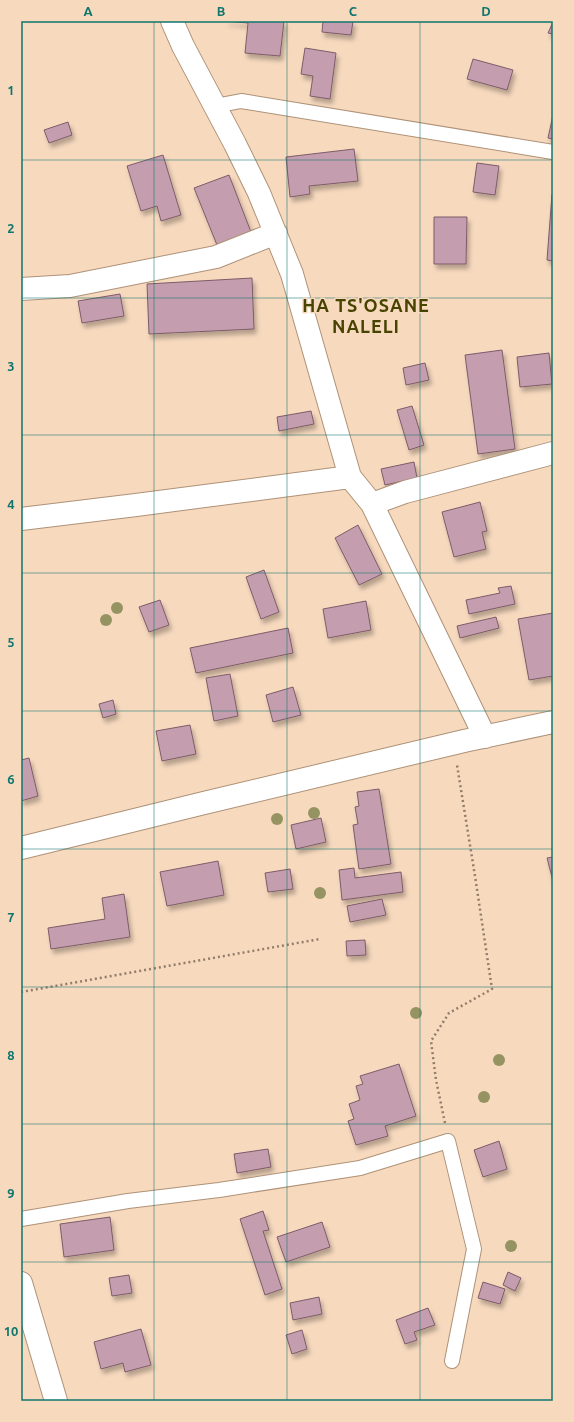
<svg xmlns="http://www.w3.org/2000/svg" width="574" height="1422" font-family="Ubuntu,sans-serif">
<defs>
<filter id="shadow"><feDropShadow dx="2.5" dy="4.5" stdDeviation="2" flood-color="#0004"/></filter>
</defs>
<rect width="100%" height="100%" fill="#f7d9be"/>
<path fill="#c49eae" stroke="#7d5b69" filter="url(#shadow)" d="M 226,21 L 284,21 L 280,56 L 245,53 L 248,23 Z
M 323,21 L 353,21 L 351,35 L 322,32 Z
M 549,21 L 553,21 L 553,34 L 548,33 L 553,22 Z
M 305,48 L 336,53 L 330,99 L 310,96 L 313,76 L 301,74 Z
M 473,59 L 513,70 L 507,90 L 467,79 Z
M 553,115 L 553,139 L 548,138 Z
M 68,122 L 72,135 L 49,143 L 44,130 Z
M 354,149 L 358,181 L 309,186 L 310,194 L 290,197 L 286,157 Z
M 163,155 L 181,215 L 161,221 L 157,206 L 141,211 L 127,166 Z
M 477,163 L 499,166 L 495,195 L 473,192 Z
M 229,175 L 251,232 L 217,245 L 194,188 Z
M 552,194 L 553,194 L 553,261 L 547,260 Z
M 434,217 L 467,217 L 466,264 L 434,264 Z
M 252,278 L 254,329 L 149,334 L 147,284 Z
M 120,294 L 124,316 L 82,323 L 78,301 Z
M 502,350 L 515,449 L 478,454 L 465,355 Z
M 549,353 L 552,384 L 520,387 L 517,357 Z
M 425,363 L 429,380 L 406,385 L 403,368 Z
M 412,406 L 424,445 L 409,450 L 397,410 Z
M 311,411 L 314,424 L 279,431 L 277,417 Z
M 414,462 L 417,478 L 385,485 L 381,469 Z
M 480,502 L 487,531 L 482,532 L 486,549 L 454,557 L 442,512 Z
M 358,525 L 382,574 L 359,585 L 335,538 Z
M 264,570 L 279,612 L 261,619 L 246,577 Z
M 511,586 L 515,604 L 469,614 L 466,600 L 500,593 L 498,588 Z
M 160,600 L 169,625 L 149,632 L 139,607 Z
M 366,601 L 371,630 L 328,638 L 323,609 Z
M 553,613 L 553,676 L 529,680 L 518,619 Z
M 496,617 L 499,628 L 460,638 L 457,626 Z
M 288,628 L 293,653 L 196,673 L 190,648 Z
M 230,674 L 238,716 L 214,721 L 206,678 Z
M 293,687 L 301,715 L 273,722 L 266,695 Z
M 113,700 L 116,714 L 103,718 L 99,704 Z
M 190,725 L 196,754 L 162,761 L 156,731 Z
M 29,758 L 38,796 L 21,801 L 21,760 Z
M 379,789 L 391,864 L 359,869 L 353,825 L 358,824 L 355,807 L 359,806 L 357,792 Z
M 321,818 L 326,842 L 296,849 L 291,825 Z
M 553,857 L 553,881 L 547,858 Z
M 218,861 L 224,895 L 167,906 L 160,872 Z
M 354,868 L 355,878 L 401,872 L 403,892 L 342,900 L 339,870 Z
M 290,869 L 293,889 L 268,892 L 265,873 Z
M 124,894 L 130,937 L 51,949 L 48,928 L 105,919 L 102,898 Z
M 382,899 L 386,915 L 350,922 L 347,906 Z
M 365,940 L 366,955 L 347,956 L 346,941 Z
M 399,1064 L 416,1116 L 385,1126 L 388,1136 L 356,1145 L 348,1121 L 354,1119 L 349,1104 L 360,1100 L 356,1086 L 363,1084 L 360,1076 Z
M 499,1141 L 507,1169 L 483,1177 L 474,1150 Z
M 268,1149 L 271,1167 L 237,1173 L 234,1154 Z
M 263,1211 L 269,1230 L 263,1231 L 282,1289 L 265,1295 L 240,1219 Z
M 110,1217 L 114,1250 L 64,1257 L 60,1224 Z
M 322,1222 L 330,1247 L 286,1262 L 277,1237 Z
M 508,1272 L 521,1278 L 515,1291 L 503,1285 Z
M 129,1275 L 132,1293 L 112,1296 L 109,1278 Z
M 483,1282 L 505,1289 L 500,1304 L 478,1298 Z
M 319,1297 L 322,1314 L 293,1320 L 290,1303 Z
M 428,1308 L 435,1325 L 414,1332 L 417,1340 L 405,1344 L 396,1320 Z
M 141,1329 L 151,1365 L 125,1372 L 123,1363 L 101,1369 L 94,1342 Z
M 302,1330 L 307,1349 L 292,1354 L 286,1335 Z"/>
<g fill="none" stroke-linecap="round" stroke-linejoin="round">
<defs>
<path id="lane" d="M 215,106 L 241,101 L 553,152
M 21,1219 L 128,1201 L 219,1190 L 360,1168 L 448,1141 L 474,1249 L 452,1361"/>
<path id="street" d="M 172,21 L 183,46 L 235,144 L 259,193 L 292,274 L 350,477 L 372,504
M 21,289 L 70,286 L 216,257 L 276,233
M 21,519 L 136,505 L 350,477
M 485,737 L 372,504 L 405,492 L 553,453
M 21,848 L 204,803 L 464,741 L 553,722
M 21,1283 L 56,1401"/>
</defs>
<use href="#lane" stroke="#ae9278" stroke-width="16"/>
<use href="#street" stroke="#ae9278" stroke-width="24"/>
<path stroke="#927d6a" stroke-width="2.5" stroke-dasharray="2 3" stroke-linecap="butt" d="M 21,992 L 320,939
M 445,1123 L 436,1080 L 431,1041 L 449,1013 L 492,989 L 475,876 L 457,765"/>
<use href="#lane" stroke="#fff" stroke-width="14"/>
<use href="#street" stroke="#fff" stroke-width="22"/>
</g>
<g fill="#969363">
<circle cx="117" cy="608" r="6"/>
<circle cx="106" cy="620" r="6"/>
<circle cx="314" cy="813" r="6"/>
<circle cx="277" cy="819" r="6"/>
<circle cx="320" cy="893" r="6"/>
<circle cx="416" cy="1013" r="6"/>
<circle cx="499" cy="1060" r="6"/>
<circle cx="484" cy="1097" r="6"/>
<circle cx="511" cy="1246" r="6"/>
</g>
<path fill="none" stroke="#0f766e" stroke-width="1" stroke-opacity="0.55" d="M 154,21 L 154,1401M 287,21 L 287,1401M 420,21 L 420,1401M 21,160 L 553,160M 21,298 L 553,298M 21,435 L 553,435M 21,573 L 553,573M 21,711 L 553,711M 21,849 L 553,849M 21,987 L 553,987M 21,1124 L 553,1124M 21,1262 L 553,1262"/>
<g text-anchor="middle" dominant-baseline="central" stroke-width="3" stroke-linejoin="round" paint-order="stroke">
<g font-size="18" font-weight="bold" letter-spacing="1" fill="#474402" stroke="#f7d9be">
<text x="366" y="305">HA TS'OSANE<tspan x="366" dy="21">NALELI</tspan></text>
</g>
</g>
<rect width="574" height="1422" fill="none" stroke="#f7d9be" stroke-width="44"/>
<rect x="22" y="22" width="530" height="1378" fill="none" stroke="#0f766e" stroke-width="1.5"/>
<g font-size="13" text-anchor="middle" font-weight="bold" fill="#0f766e">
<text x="88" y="16">A</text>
<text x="221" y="16">B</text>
<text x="353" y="16">C</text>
<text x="486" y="16">D</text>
<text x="11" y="95">1</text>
<text x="11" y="233">2</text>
<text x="11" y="371">3</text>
<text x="11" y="509">4</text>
<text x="11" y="647">5</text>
<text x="11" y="784">6</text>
<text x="11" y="922">7</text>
<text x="11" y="1060">8</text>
<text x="11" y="1198">9</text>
<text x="11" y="1336">10</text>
</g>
</svg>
